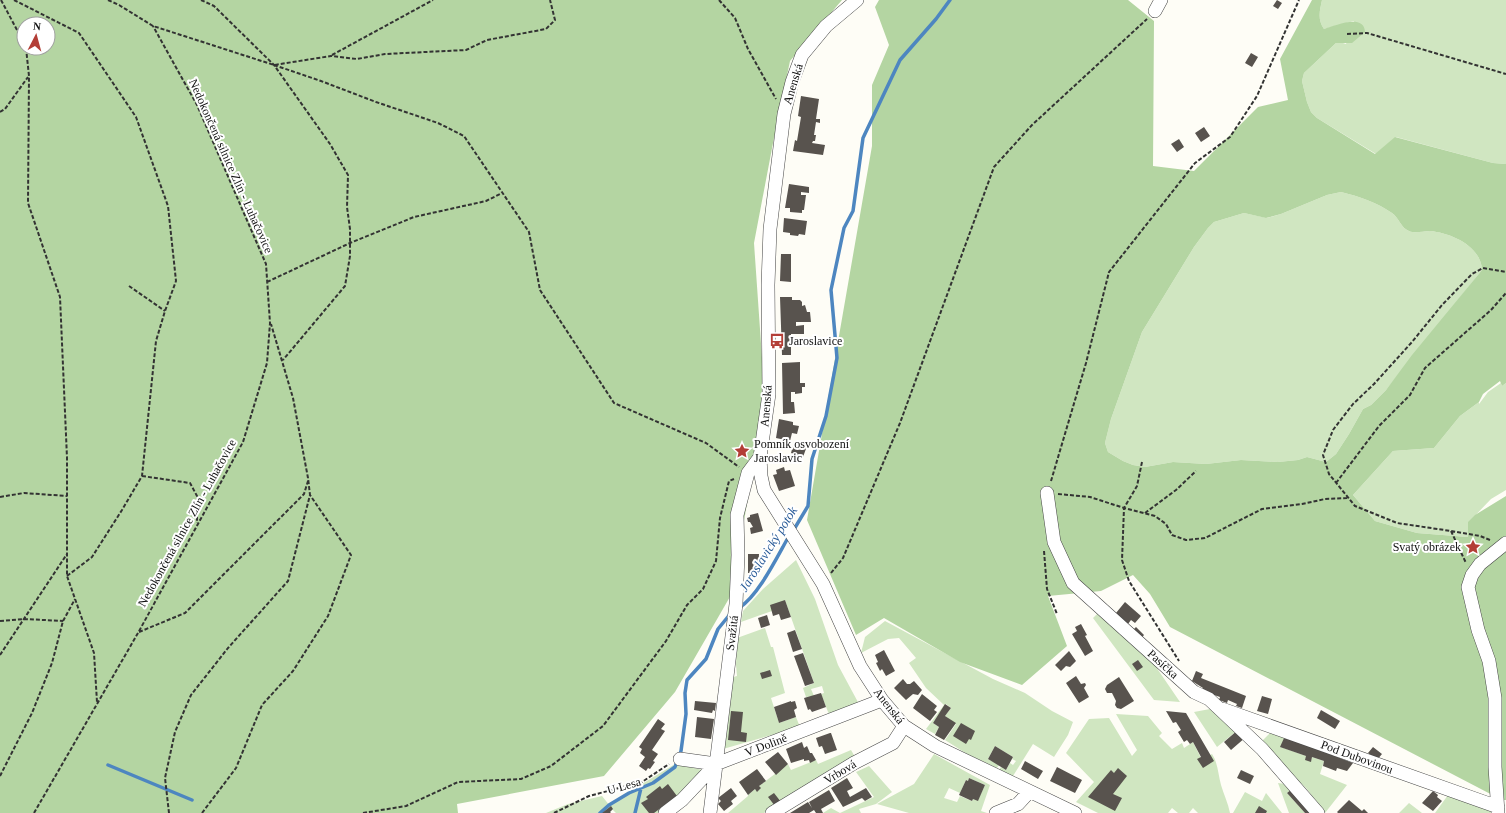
<svg xmlns="http://www.w3.org/2000/svg" width="1506" height="813" font-family="'Times New Roman',serif">
<rect width="100%" height="100%" fill="#fefdf6"/>
<path fill="#d0e6c1" fill-rule="evenodd" d="M 1322,0 L 1506,0 L 1506,164 L 1493,163 L 1396,137 L 1376,154 L 1317,118 L 1311,112 L 1307,102 L 1302,81 L 1304,73 L 1336,43 L 1340,42 L 1346,44 L 1354,21 L 1324,29 C 1317,19 1320,10 1322,0 Z
M 1341,192 C 1358,196 1378,203 1392,213 C 1399,218 1401,228 1409,231 C 1416,234 1422,231 1430,231 C 1451,233 1481,246 1482,270 L 1386,390 L 1371,405 L 1363,409 L 1349,434 L 1336,454 L 1326,462 L 1307,457 L 1298,460 L 1278,462 L 1241,460 L 1206,464 L 1173,462 L 1145,467 L 1133,465 L 1123,461 L 1108,452 L 1105,443 L 1111,419 L 1142,332 L 1194,247 L 1208,228 L 1214,222 L 1244,213 L 1267,218 L 1281,214 L 1327,195 Z
M 1501,383 L 1502,386 L 1506,383 L 1506,490 L 1491,499 L 1469,522 L 1468,537 L 1417,533 L 1375,521 L 1353,495 L 1393,451 L 1434,448 L 1460,416 L 1479,402 L 1479,404 L 1488,392 Z
M 796,560 L 815,599 L 838,665 L 859,704 L 830,717 L 821,694 L 824,693 L 822,686 L 811,689 L 814,696 L 806,697 L 803,688 L 814,683 L 785,600 L 772,611 L 741,622 L 743,611 L 763,589 Z
M 1098,613 L 1154,664 L 1180,702 L 1154,700 L 1093,618 Z
M 885,621 L 993,679 L 1025,693 L 1052,711 L 1073,722 L 1068,735 L 1054,757 L 1033,744 L 1013,776 L 999,770 L 1001,767 L 1006,770 L 1010,763 L 1013,765 L 1016,761 L 1012,759 L 1013,757 L 995,746 L 988,759 L 999,765 L 997,768 L 967,754 L 945,740 L 956,724 L 945,716 L 951,708 L 946,704 L 933,723 L 939,727 L 935,734 L 926,729 L 944,705 L 926,688 L 909,663 L 916,658 L 899,638 L 888,639 L 861,653 L 865,637 Z
M 765,628 L 771,647 L 773,647 L 785,693 L 771,698 L 779,723 L 796,717 L 800,727 L 723,749 L 733,677 L 737,676 L 736,665 L 737,638 Z
M 1210,709 L 1239,729 L 1217,747 L 1194,712 Z
M 1116,714 L 1148,716 L 1162,733 L 1159,736 L 1172,749 L 1182,743 L 1184,748 L 1193,742 L 1202,760 L 1212,754 C 1218,763 1218,774 1221,785 C 1224,795 1228,803 1230,813 L 1198,813 L 1193,808 L 1189,813 L 1178,813 L 1172,808 L 1168,813 L 1098,813 L 1076,802 L 1094,782 L 1066,753 L 1089,719 L 1109,718 L 1132,756 L 1137,750 Z
M 1271,732 L 1284,738 L 1281,747 L 1306,756 L 1311,761 L 1312,757 L 1324,761 L 1320,774 L 1347,785 L 1325,813 L 1306,788 L 1277,761 L 1261,742 Z
M 851,750 L 855,757 L 764,813 L 728,813 L 748,796 L 748,795 L 755,789 L 757,791 L 760,789 L 759,786 L 788,764 L 791,770 L 816,760 L 818,764 Z
M 934,754 L 990,785 L 981,811 L 987,813 L 909,813 L 877,804 L 914,784 ZM 969,778 L 985,785 L 978,800 L 973,799 L 972,801 L 960,796 L 957,802 L 944,798 L 949,788 L 960,793 L 966,780 L 968,781 Z
M 675,764 L 703,770 L 662,813 L 616,813 L 610,807 L 602,813 L 546,813 L 568,804 L 602,796 L 610,806 L 622,796 Z
M 869,766 L 892,792 L 876,804 L 859,809 L 861,813 L 823,813 L 831,808 L 840,813 L 874,797 L 856,772 Z
M 1278,783 L 1285,784 L 1292,789 L 1287,793 L 1305,813 L 1289,813 Z
M 1245,792 L 1262,801 L 1266,793 L 1282,813 L 1233,813 Z
M 1448,795 L 1490,808 L 1491,813 L 1435,813 Z
M 1409,803 L 1422,813 L 1399,813 Z"/>
<path fill="#b4d5a2" fill-rule="evenodd" d="M 0,0 L 842,0 L 790,61 L 773,143 L 754,243 L 765,401 L 731,595 L 675,692 L 604,776 L 457,804 L 458,813 L 0,813 ZM 24,24 L 48,24 L 48,48 L 24,48 Z
M 879,0 L 1128,0 L 1154,21 L 1153,166 L 1194,171 L 1258,107 L 1288,100 L 1280,59 L 1312,0 L 1322,0 C 1320,10 1317,19 1324,29 C 1335,26 1364,13 1365,32 L 1352,43 L 1336,43 L 1304,73 L 1302,81 L 1307,102 L 1311,112 L 1317,118 L 1375,154 L 1395,137 L 1493,163 L 1506,164 L 1506,383 L 1502,386 L 1500,381 L 1483,394 L 1479,402 L 1460,416 L 1434,448 L 1393,451 L 1353,495 L 1375,521 L 1417,533 L 1468,537 L 1468,522 L 1475,515 L 1506,496 L 1506,800 L 1502,800 L 1170,627 L 1150,594 L 1133,575 L 1101,591 L 1048,596 L 1067,646 L 1022,685 L 960,662 L 884,618 L 856,635 L 807,520 L 872,146 L 872,85 L 889,45 L 875,7 ZM 1341,192 C 1358,196 1378,203 1392,213 C 1399,218 1401,228 1409,231 C 1416,234 1422,231 1430,231 C 1451,233 1481,246 1482,270 L 1412,355 L 1386,390 L 1371,405 L 1363,409 L 1349,434 L 1336,454 L 1326,462 L 1307,457 L 1298,460 L 1278,462 L 1241,460 L 1206,464 L 1173,462 L 1145,467 L 1133,465 L 1123,461 L 1108,452 L 1105,443 L 1111,419 L 1142,332 L 1194,247 L 1208,228 L 1214,222 L 1244,213 L 1266,218 L 1281,214 L 1327,195 Z"/>
<g fill="none" stroke-linecap="round" stroke-linejoin="round">
<path stroke="#4d86c0" stroke-width="3.5" d="M 793,531 L 808,506 L 812,459 L 826,416 L 837,358 L 831,290 L 844,228 L 853,211 L 863,138 L 900,60 L 936,19 L 950,0
M 739,608 C 759,595 777,557 789,536
M 108,765 L 192,800
M 600,813 L 609,805 L 629,793 L 653,783 L 675,767 L 681,751 L 686,714 L 685,693 L 687,680 L 706,659 L 718,629 L 731,613
M 635,813 L 641,788"/>
</g>
<path fill="#58534e" d="M 1277,0 L 1282,3 L 1278,9 L 1273,6 Z
M 1251,53 L 1258,57 L 1252,67 L 1245,63 Z
M 801,96 L 819,99 L 816,119 L 820,119 L 820,123 L 816,122 L 814,135 L 816,135 L 815,141 L 813,141 L 812,143 L 825,145 L 823,155 L 793,151 L 795,140 L 797,141 L 801,117 L 798,116 Z
M 1204,127 L 1210,136 L 1201,142 L 1195,133 Z
M 1179,139 L 1184,147 L 1177,152 L 1171,144 Z
M 789,184 L 809,187 L 809,193 L 801,192 L 801,195 L 806,195 L 804,210 L 802,210 L 802,213 L 790,212 L 790,208 L 785,208 Z
M 784,218 L 807,221 L 805,235 L 799,234 L 798,236 L 790,235 L 790,233 L 783,232 Z
M 781,254 L 791,254 L 791,282 L 780,281 Z
M 780,297 L 792,297 L 792,300 L 800,300 L 802,302 L 802,306 L 805,305 L 807,312 L 810,312 L 811,322 L 796,322 L 796,326 L 804,325 L 804,334 L 791,334 L 791,355 L 782,355 Z
M 800,362 L 800,383 L 805,383 L 805,387 L 802,387 L 802,393 L 795,394 L 795,392 L 791,392 L 791,402 L 794,402 L 795,413 L 783,414 L 782,363 Z
M 779,419 L 793,422 L 793,425 L 799,426 L 797,434 L 792,433 L 790,441 L 776,438 Z
M 794,442 L 807,446 L 803,457 L 791,453 Z
M 784,467 L 785,471 L 790,470 L 795,486 L 779,491 L 773,475 L 777,474 L 776,470 Z
M 758,513 L 763,531 L 751,534 L 750,528 L 753,527 L 750,522 L 748,522 L 747,518 L 750,517 L 750,515 Z
M 748,554 L 759,554 L 758,573 L 748,573 Z
M 785,600 L 791,617 L 781,620 L 779,614 L 773,616 L 770,605 Z
M 1125,602 L 1141,616 L 1135,623 L 1131,620 L 1128,624 L 1116,613 Z
M 767,615 L 770,625 L 761,628 L 758,618 Z
M 1081,624 L 1087,635 L 1085,636 L 1093,651 L 1085,656 L 1072,634 L 1077,631 L 1075,627 Z
M 1136,627 L 1144,635 L 1140,640 L 1131,632 Z
M 795,630 L 802,649 L 793,652 L 787,633 Z
M 884,650 L 895,671 L 886,676 L 882,669 L 880,671 L 876,663 L 878,662 L 875,655 Z
M 1069,651 L 1076,661 L 1070,667 L 1066,666 L 1061,671 L 1055,665 Z
M 803,653 L 814,683 L 805,686 L 794,656 Z
M 1138,660 L 1143,667 L 1137,671 L 1132,664 Z
M 770,670 L 772,676 L 762,679 L 760,673 Z
M 1196,671 L 1203,674 L 1201,678 L 1246,696 L 1242,708 L 1236,706 L 1237,704 L 1228,700 L 1227,703 L 1219,700 L 1220,697 L 1202,691 L 1203,688 L 1192,681 Z
M 1076,676 L 1081,684 L 1085,683 L 1086,685 L 1084,688 L 1089,697 L 1079,703 L 1066,683 Z
M 1119,677 L 1134,701 L 1121,709 L 1117,708 L 1115,705 L 1116,701 L 1112,693 L 1107,693 L 1105,689 L 1107,685 Z
M 903,679 L 907,684 L 910,684 L 914,681 L 922,690 L 918,695 L 913,694 L 906,700 L 894,688 Z
M 821,693 L 826,707 L 812,712 L 810,709 L 808,710 L 804,698 Z
M 922,694 L 937,706 L 934,710 L 937,712 L 930,721 L 913,708 Z
M 1262,696 L 1272,699 L 1268,714 L 1257,711 Z
M 695,701 L 716,703 L 715,711 L 713,710 L 712,713 L 694,710 Z
M 791,701 L 791,702 L 795,701 L 797,708 L 794,710 L 796,717 L 779,723 L 774,707 Z
M 945,704 L 951,708 L 945,716 L 956,723 L 944,740 L 935,735 L 939,727 L 933,723 Z
M 1321,710 L 1340,721 L 1335,729 L 1317,718 Z
M 731,711 L 743,712 L 741,732 L 747,733 L 746,742 L 728,740 Z
M 1166,711 L 1186,713 L 1214,761 L 1203,768 L 1197,759 L 1201,757 L 1193,742 L 1190,744 L 1187,740 L 1184,742 L 1178,732 L 1181,730 L 1176,722 L 1173,723 Z
M 697,717 L 714,719 L 711,739 L 695,737 Z
M 658,719 L 665,724 L 661,729 L 665,731 L 652,750 L 658,754 L 653,761 L 655,762 L 650,769 L 648,768 L 646,771 L 639,766 L 645,757 L 640,753 L 642,749 L 639,747 Z
M 961,723 L 975,731 L 971,740 L 969,739 L 966,744 L 953,736 Z
M 1239,729 L 1246,737 L 1231,750 L 1224,742 Z
M 830,733 L 831,733 L 837,750 L 825,754 L 822,746 L 819,747 L 816,738 Z
M 1284,738 L 1303,744 L 1353,763 L 1347,771 L 1337,768 L 1336,771 L 1323,766 L 1324,761 L 1312,757 L 1311,762 L 1305,760 L 1306,756 L 1280,747 Z
M 802,742 L 804,748 L 807,746 L 810,753 L 812,753 L 816,760 L 810,763 L 809,760 L 804,761 L 804,759 L 791,763 L 786,749 Z
M 995,746 L 1013,757 L 1006,770 L 988,759 Z
M 1373,747 L 1382,754 L 1377,760 L 1368,753 Z
M 778,752 L 788,764 L 776,775 L 765,762 Z
M 1025,761 L 1043,771 L 1038,779 L 1021,769 Z
M 1057,767 L 1082,780 L 1075,793 L 1050,781 Z
M 1118,768 L 1127,776 L 1113,794 L 1122,798 L 1115,811 L 1088,797 L 1111,770 L 1114,773 Z
M 757,769 L 766,781 L 759,786 L 761,788 L 757,792 L 755,789 L 748,795 L 739,782 Z
M 1241,770 L 1254,776 L 1250,784 L 1237,778 Z
M 847,778 L 853,788 L 847,791 L 850,797 L 866,788 L 872,797 L 865,801 L 862,798 L 843,807 L 831,788 Z
M 969,778 L 985,785 L 978,801 L 973,799 L 972,801 L 959,795 L 966,780 L 968,781 Z
M 668,784 L 677,796 L 654,813 L 649,813 L 641,803 L 648,799 L 646,797 L 660,786 L 662,789 Z
M 731,788 L 737,796 L 731,801 L 733,804 L 724,811 L 718,804 L 721,801 L 718,798 Z
M 1292,789 L 1315,813 L 1305,813 L 1287,793 Z
M 829,790 L 835,801 L 821,809 L 823,813 L 816,813 L 814,810 L 809,813 L 790,813 L 808,802 L 812,808 L 809,802 Z
M 1433,791 L 1438,795 L 1437,797 L 1442,801 L 1433,811 L 1422,803 Z
M 774,793 L 781,802 L 775,806 L 768,797 Z
M 1349,800 L 1362,811 L 1364,809 L 1368,813 L 1338,813 L 1337,812 Z
M 611,806 L 613,809 L 610,812 L 611,813 L 602,813 Z
M 1259,806 L 1267,811 L 1266,813 L 1255,813 Z"/>
<g fill="none" stroke-linecap="round" stroke-linejoin="round">
<defs>
<path id="minor" d="M 857,0 L 826,26 L 802,55 L 792,82 L 784,114 L 770,229 L 768,285 L 769,394 L 760,457 L 761,476 L 764,490 L 823,584 L 860,666 L 882,700 L 904,726 L 935,746 L 1075,813
M 1155,11 L 1161,0
M 1047,493 L 1054,542 L 1073,583 L 1194,692 L 1209,699 L 1262,749 L 1318,813
M 1222,709 L 1498,807
M 680,759 L 716,764
M 665,813 L 682,800 L 716,764 L 882,700
M 710,813 L 736,604 L 738,555 L 737,515 L 748,473 L 760,457
M 772,813 L 854,763 L 893,743 L 904,726
M 996,813 L 1018,804 L 1029,792
M 1498,813 L 1495,767 L 1495,698 L 1489,661 L 1478,630 L 1468,587 L 1472,575 L 1480,564 L 1506,543"/>
</defs>
<use href="#minor" stroke="#444" stroke-width="14"/>
<path stroke="#333" stroke-width="2" stroke-dasharray="4 2" stroke-linecap="butt" d="M 1,0 L 24,43
M 14,0 L 79,33 L 136,117 L 168,206 L 176,281 L 165,311 L 156,341 L 142,476 L 122,510 L 92,557 L 67,576
M 108,0 L 119,5 L 153,26 L 274,65 L 331,56 L 357,59 L 385,54 L 466,50 L 487,40 L 546,29 L 555,20 L 550,0
M 201,0 L 214,6 L 274,65 L 330,144 L 348,175 L 347,207 L 350,229 L 350,256 L 345,286 L 283,360
M 719,0 L 735,18 L 748,49 L 776,99
M 1347,34 L 1367,33 L 1506,74
M 26,48 L 29,76 L 28,203 L 60,297 L 67,458 L 67,576 L 94,653 L 97,702
M 332,55 L 433,0
M 274,65 L 321,81 L 376,102 L 438,123 L 464,136 L 529,232 L 540,290 L 614,403 L 706,443 L 739,467
M 0,112 L 5,109 L 28,77
M 267,282 L 350,243 L 414,217 L 486,201 L 502,193
M 129,286 L 165,311
M 1142,462 L 1137,486 L 1124,508 L 1122,560 L 1129,581 L 1179,661
M 142,476 L 190,483 L 197,496 L 197,523
M 1051,481 L 1086,363 L 1109,272 L 1195,163 L 1230,137 L 1257,96 L 1299,0
M 1336,483 L 1379,426 L 1410,395 L 1425,368 L 1491,310 L 1506,293
M 1058,494 L 1090,497 L 1124,508 L 1155,516 L 1166,524 L 1172,535 L 1186,540 L 1205,538 L 1262,509 L 1302,504 L 1325,499 L 1347,498
M 0,497 L 24,493 L 67,496
M 1145,513 L 1176,490 L 1196,471
M 1451,531 L 1466,563
M 1490,540 L 1480,536 L 1451,531 L 1397,523 L 1355,506 L 1329,474 L 1323,455 L 1333,430 L 1353,404 L 1374,384 L 1412,342 L 1442,305 L 1472,274 L 1483,268 L 1506,272
M 1044,551 L 1047,589 L 1057,614
M 831,573 L 843,558 L 900,423 L 994,167 L 1032,125 L 1147,19
M 0,621 L 24,619 L 63,621
M 139,632 L 185,613 L 304,494 L 308,481
M 0,655 L 67,554
M 0,776 L 32,713 L 52,663 L 63,621 L 75,599
M 34,813 L 138,633 L 243,442 L 267,363 L 270,323 L 266,264 L 197,105 L 153,26
M 169,813 L 165,778 L 175,732 L 191,695 L 228,648 L 288,581 L 310,495 L 308,478 L 293,398 L 271,324
M 202,813 L 236,768 L 262,705 L 293,671 L 328,616 L 351,555 L 310,495
M 363,813 L 406,806 L 458,782 L 521,779 L 551,766 L 603,726 L 666,641 L 687,605 L 703,589 L 716,561 L 720,518 L 729,481 L 734,479
M 554,813 L 589,796 L 642,782 L 669,764"/>
<use href="#minor" stroke="#fff" stroke-width="13"/>
</g>
<defs>
<symbol id="bus-bare" viewBox="-9 -9 18 18"><path d="M-5-6H5V4H4V6H2V4H-2V6H-4V4H-5ZM-3.5-4V0h7V-4ZM-3.5 1.2v1.5H-2V1.2ZM2 1.2v1.5H3.5V1.2Z" fill="#b33e36" stroke="#fff" stroke-width="2.5" paint-order="stroke"/></symbol>
<symbol id="sight-bare" viewBox="-9 -9 18 18"><path d="M0-6L1.8-2.2L6-1.7L2.9 1.2L3.7 5.4L0 3.3L-3.7 5.4L-2.9 1.2L-6-1.7L-1.8-2.2Z" fill="#b33e36" stroke="#fff" stroke-width="2.5" paint-order="stroke"/></symbol>
</defs>
<g fill-rule="evenodd">
<use href="#bus-bare" x="766" y="330" width="22" height="22"/>
<use href="#sight-bare" x="731" y="440" width="22" height="22"/>
<use href="#sight-bare" x="1462" y="536" width="22" height="22"/>
</g>
<g text-anchor="middle" dominant-baseline="central" stroke-width="4" stroke-linejoin="round" paint-order="stroke">
<g font-size="12" fill="#111" stroke="#fff">
<text transform="translate(793 84) rotate(-73)">Anenská</text>
<text transform="translate(231 166) rotate(66)">Nedokončená silnice Zlín - Luhačovice</text>
<text transform="translate(766 406) rotate(-85)">Anenská</text>
<text transform="translate(187 523) rotate(-61)">Nedokončená silnice Zlín - Luhačovice</text>
<text transform="translate(732 633) rotate(-83)">Svažitá</text>
<text transform="translate(1163 664) rotate(42)">Pasíčka</text>
<text transform="translate(889 706) rotate(52)">Anenská</text>
<text transform="translate(766 745) rotate(-21)">V Dolině</text>
<text transform="translate(1357 757) rotate(20)">Pod Dubovinou</text>
<text transform="translate(840 772) rotate(-31)">Vrbová</text>
<text transform="translate(624 786) rotate(-16)">U Lesa</text>
</g>
<g font-size="12" fill="#111" stroke="#fff" text-anchor="start">
<text x="789" y="341">Jaroslavice</text>
<text x="754" y="444">Pomník osvobození<tspan x="754" dy="14">Jaroslavic</tspan></text>
<text x="1461" y="547" text-anchor="end">Svatý obrázek</text>
</g>
<g font-size="13" font-style="italic" fill="#265997" stroke="#fff">
<text transform="translate(768 549) rotate(-58)">Jaroslavický potok</text>
</g>
</g>
<g transform="translate(36 36) rotate(6)"><circle r="19" fill="#ffffff" stroke="#a0a0a0"/>
<path d="M0-3L7 15L0 10L-7 15Z" fill="#b33e36"/>
<text y="-6" font-size="11" font-weight="bold" text-anchor="middle" fill="#111111">N</text>
</g>
</svg>
